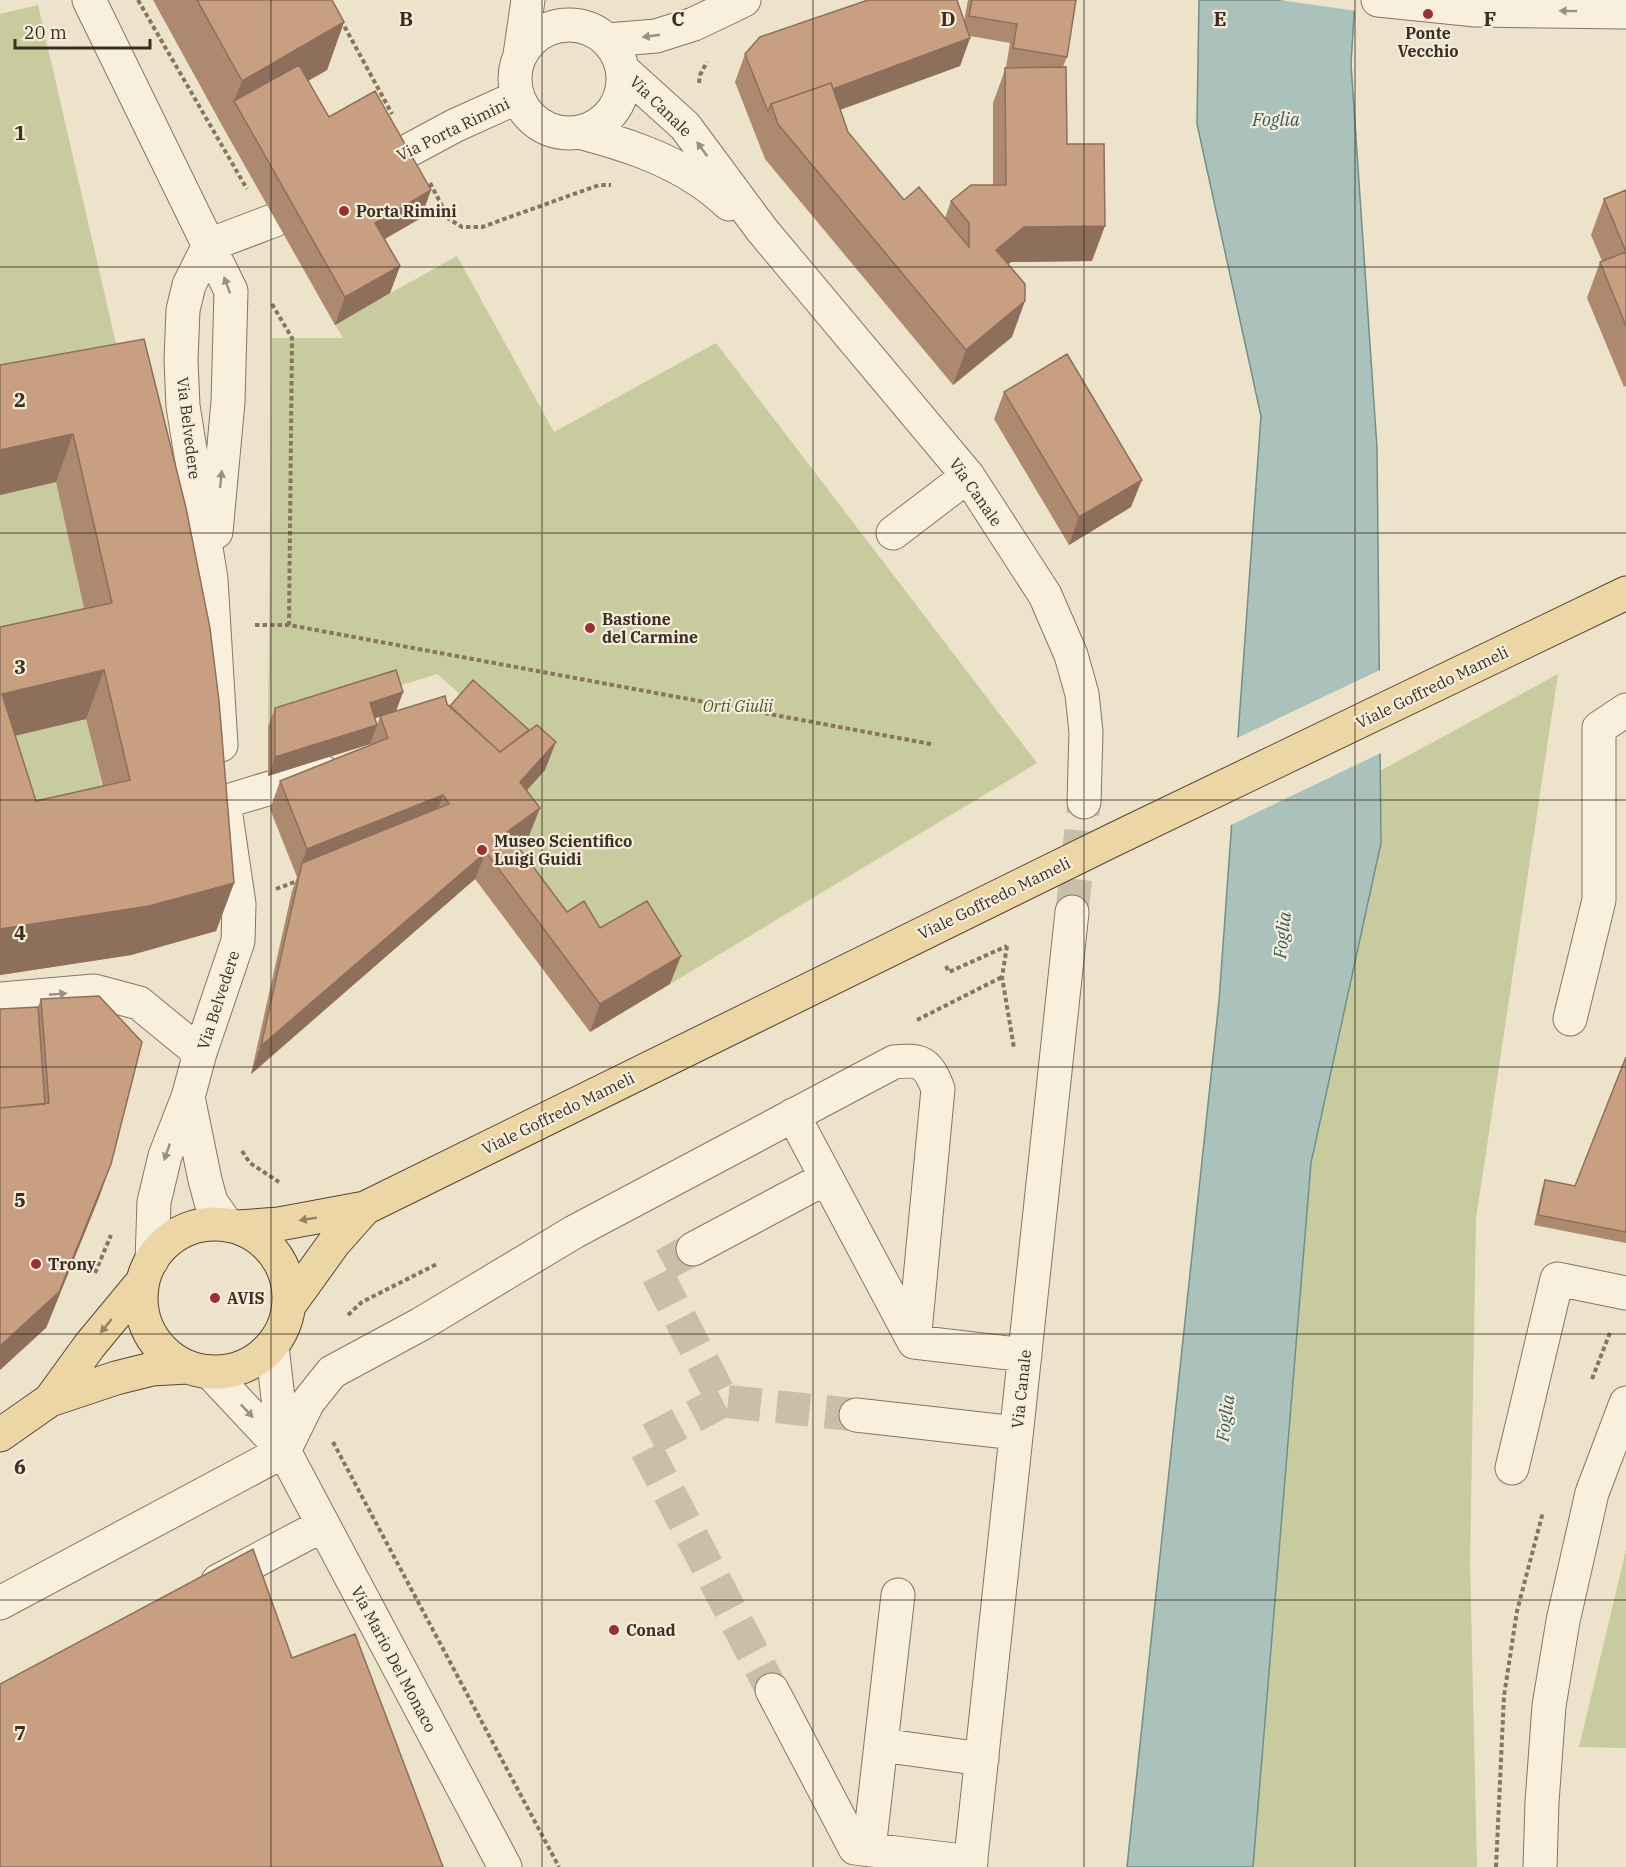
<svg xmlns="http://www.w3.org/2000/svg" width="1626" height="1867" font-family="'IBM Plex Serif',serif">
<rect width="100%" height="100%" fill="#ede2ca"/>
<path fill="#c7cb9e" d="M 38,5 L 126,387 L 0,411 L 0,14 Z
M 457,256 L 554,432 L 716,343 L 1037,763 L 670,984 L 590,956 L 497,860 L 527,753 L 437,674 L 268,727 L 272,338 L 343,338 L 335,324 Z
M 56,482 L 94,651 L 0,671 L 0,495 Z
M 1558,674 L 1476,1219 L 1470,1562 L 1477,1867 L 1253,1867 L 1311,1163 L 1381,843 L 1380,771 Z
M 86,719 L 113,829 L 18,849 L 0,739 Z
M 1626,1550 L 1626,1748 L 1579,1747 Z"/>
<path fill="#aac2bb" stroke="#719088" stroke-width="1.5" d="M 1199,0 L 1355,0 L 1351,64 L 1377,448 L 1381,843 L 1311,1163 L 1253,1867 L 1127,1867 L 1219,1001 L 1261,416 L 1197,124 Z"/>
<path fill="#ede2ca" d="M 1279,0 L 1358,0 L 1357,11 Z
M 1382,669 L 1383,752 L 1229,826 L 1235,739 Z"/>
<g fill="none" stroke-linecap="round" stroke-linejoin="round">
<path stroke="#c9bea8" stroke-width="33" stroke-dasharray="33 16" stroke-linecap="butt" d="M 1072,912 L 1084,802
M 693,1249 L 655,1270 L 723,1401 L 856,1415
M 723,1401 L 643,1443 L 772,1690"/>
<defs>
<path id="minor" d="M 89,0 L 231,291 L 228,402 L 216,532
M 1378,0 L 1476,10 L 1626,12
M515 79a54 54 0 1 1 108 0a54 54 0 1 1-108 0Z
M 608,40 L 656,36 L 694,24 L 744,0
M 520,55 L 528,0
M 623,70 L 685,126 L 762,230 L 968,476 L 1045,595 L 1071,655 L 1082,694 L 1086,732 L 1084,802
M 579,132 C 621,143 663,156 700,181 C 710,187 720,196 729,204
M 389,161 L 454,126 L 518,97
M 209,245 L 189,285 L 183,310 L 181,360 L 183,406 L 211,579 L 221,745
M 209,245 L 275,220
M 893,533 L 968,476
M 224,802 L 323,772
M 0,999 L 94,991 L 139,1003 L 200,1053
M 1570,1019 L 1599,900 L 1599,728 L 1626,710
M 188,1097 L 205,1180 L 211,1202 L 227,1225
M 793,1115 L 914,1342 L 1025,1355
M 693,1249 L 826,1178
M 152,1260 L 154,1202 L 165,1156 L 188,1097 L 200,1053 L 238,941 L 239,904 L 225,809
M 272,1346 L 284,1451
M 210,1372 L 284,1451 L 505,1867
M 856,1415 L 1016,1433
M 1512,1468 L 1557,1279 L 1626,1293
M 218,1581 L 323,1525
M 0,1603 L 284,1451 L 308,1402 L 332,1372 L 421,1324 L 574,1232 L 894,1062 C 922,1059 928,1063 938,1089 L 914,1342
M 772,1690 L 855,1848 L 971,1862
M 881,1745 L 982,1759
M 869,1849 L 898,1595
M 970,1867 L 1072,912
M 1540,1867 L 1542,1802 L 1549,1706 L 1563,1621 L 1592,1493 L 1626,1403"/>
<path id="major" d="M141 1298a74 74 0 1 1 148 0a74 74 0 1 1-148 0Z
M 238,1227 L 279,1224 L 365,1208 L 1115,839 L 1626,593
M 290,1304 L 334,1243 L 365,1208
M 50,1400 L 90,1345 L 143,1281
M 0,1435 L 50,1400 L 116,1378 L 152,1369 L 187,1367"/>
</defs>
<use href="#minor" stroke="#89755f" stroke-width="35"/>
<use href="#major" stroke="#584433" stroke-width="35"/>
<path stroke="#89755f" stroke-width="4" stroke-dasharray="4.5 3" stroke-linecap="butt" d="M 138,0 L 247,189
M 341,20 L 392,114
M 699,83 L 700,75 L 707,62
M 430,183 L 449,219 L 462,227 L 482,227 L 599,185 L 611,185
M 272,304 L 292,338 L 289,625
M 255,625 L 289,625 L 931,744
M 276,889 L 300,880
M 1007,946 L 1002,977 L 1014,1048
M 946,966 L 949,972 L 1007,946
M 917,1020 L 1002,977
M 242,1151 L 250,1163 L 279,1182
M 95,1273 L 111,1235
M 348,1315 L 362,1302 L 437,1264
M 1592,1379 L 1611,1330
M 333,1442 L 559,1867
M 1496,1867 L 1504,1696 L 1517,1611 L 1543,1512"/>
<use href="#minor" stroke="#f8f0dd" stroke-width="33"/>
<use href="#major" stroke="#edd6a5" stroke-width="33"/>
</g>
<path fill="#ad8970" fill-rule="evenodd" d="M 153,0 L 332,0 L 344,22 L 327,70 L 308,81 L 329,117 L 421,218 L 385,239 L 400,266 L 390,293 L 335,325 L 224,129 Z
M 968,0 L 1076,0 L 1067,57 L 1063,67 L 1067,144 L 1092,261 L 1011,262 L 1008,264 L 1012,337 L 953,385 L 765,159 L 735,82 L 745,54 L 964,21 ZM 970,36 L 1010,43 L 1006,67 L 993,103 L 993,185 L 951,201 L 945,218 L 904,200 L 848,132 L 840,110 L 960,66 L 970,38 Z
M 1626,190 L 1626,386 L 1624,387 L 1587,298 L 1600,262 L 1602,261 L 1591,235 L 1604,199 Z
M 144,339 L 234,883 L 216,931 L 131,955 L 0,975 L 0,627 L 84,608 L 56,482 L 0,495 ZM 86,719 L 103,786 L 36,801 L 15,736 Z
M 1004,392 L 1131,507 L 1069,545 L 994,419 Z
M 403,692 L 396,711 L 447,704 L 545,770 L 526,791 L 529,836 L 517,845 L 567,912 L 600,928 L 670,984 L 590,1032 L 475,879 L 251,1074 L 292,891 L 297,877 L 270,809 L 280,781 L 371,745 L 370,744 L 268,776 L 268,727 L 275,708 ZM 380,717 L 377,725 L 375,718 Z
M 41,999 L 111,1164 L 98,1200 L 46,1328 L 38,1007 Z
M 1626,1057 L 1626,1243 L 1534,1225 L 1542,1189 L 1545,1180 L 1575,1186 Z"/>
<path fill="#8d6f5b" d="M 344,22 L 327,70 L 243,118 L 234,101 L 242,81 Z
M 970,38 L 960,66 L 784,130 L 773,110 Z
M 431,190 L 421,218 L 365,250 L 375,223 Z
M 1105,226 L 1092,261 L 1011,262 L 983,285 L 996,250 L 1024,227 Z
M 400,266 L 390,293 L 335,325 L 345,297 Z
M 1025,301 L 1012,337 L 953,385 L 966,350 Z
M 73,434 L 56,482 L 0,495 L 0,450 Z
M 1142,480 L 1131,507 L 1069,545 L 1079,517 Z
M 104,670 L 86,719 L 0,739 L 2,694 Z
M 403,692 L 396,711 L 364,722 L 370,703 Z
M 377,725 L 370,744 L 268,776 L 275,757 Z
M 556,742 L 545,770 L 510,809 L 520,782 Z
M 443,795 L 433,823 L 301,865 L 307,849 Z
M 540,808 L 529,836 L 497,860 L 507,832 Z
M 486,852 L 475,879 L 251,1074 L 261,1046 Z
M 234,883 L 216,931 L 131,955 L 0,975 L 0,929 Z
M 681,956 L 670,984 L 590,1032 L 600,1004 Z
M 111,1164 L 98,1200 L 46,1328 L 0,1370 L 0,1346 Z"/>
<path fill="#c99f82" stroke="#8d6f5b" stroke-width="1.5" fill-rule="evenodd" d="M 197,0 L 332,0 L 344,22 L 242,81 Z
M 868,0 L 957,0 L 970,38 L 833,89 L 831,83 L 771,104 L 768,112 L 745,54 L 760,37 Z
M 972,0 L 1076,0 L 1067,57 L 1013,48 L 1017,24 L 969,16 Z
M 299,65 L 329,117 L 375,91 L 431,190 L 375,223 L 400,266 L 345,297 L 234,101 Z
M 1066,67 L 1067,144 L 1104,144 L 1105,226 L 1024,227 L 996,250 L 1025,284 L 1025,301 L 966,350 L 778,124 L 771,104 L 831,83 L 848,132 L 904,200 L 919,187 L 969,247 L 969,223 L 951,201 L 971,185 L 1006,185 L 1005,68 Z
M 1626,190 L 1626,326 L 1600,262 L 1626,252 L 1604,199 Z
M 144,339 L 186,508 L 210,628 L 219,701 L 234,883 L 149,906 L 0,929 L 0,627 L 112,603 L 73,434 L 0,450 L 0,365 ZM 104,670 L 130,780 L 36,801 L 2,694 Z
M 1067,354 L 1142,480 L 1079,517 L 1004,392 Z
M 396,670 L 403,692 L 370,703 L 377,725 L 275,757 L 275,708 Z
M 473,680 L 529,730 L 500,752 L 450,706 Z
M 445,696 L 447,704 L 500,752 L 537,725 L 556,742 L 520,782 L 540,808 L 507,832 L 567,912 L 584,901 L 600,928 L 647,901 L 681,956 L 600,1004 L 486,852 L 261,1046 L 302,863 L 449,804 L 443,795 L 307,849 L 280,781 L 388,738 L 380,716 Z
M 99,996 L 142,1042 L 111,1164 L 59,1292 L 0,1346 L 0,1108 L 49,1103 L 41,999 Z
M 38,1007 L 45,1104 L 0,1108 L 0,1009 Z
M 1626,1057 L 1626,1232 L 1538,1215 L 1545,1180 L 1575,1186 Z
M 253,1549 L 292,1658 L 355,1634 L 443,1867 L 0,1867 L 0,1684 Z"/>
<defs><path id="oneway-solid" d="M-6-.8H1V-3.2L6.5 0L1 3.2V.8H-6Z" transform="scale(1.5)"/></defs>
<g fill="#9a8f80">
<use href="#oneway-solid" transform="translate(1568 11) rotate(-179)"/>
<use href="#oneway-solid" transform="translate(651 36) rotate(172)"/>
<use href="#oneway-solid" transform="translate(702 149) rotate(-126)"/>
<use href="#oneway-solid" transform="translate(227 285) rotate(-110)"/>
<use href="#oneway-solid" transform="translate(221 479) rotate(-84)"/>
<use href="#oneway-solid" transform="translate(58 994) rotate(-5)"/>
<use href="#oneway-solid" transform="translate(167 1152) rotate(109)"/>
<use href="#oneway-solid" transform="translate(247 1411) rotate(47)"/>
</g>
<g fill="#948264">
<use href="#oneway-solid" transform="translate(308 1219) rotate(171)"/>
<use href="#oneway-solid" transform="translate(106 1326) rotate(129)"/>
</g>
<path fill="none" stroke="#3b2e22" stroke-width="1.5" stroke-opacity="0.55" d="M 271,0 L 271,1867M 542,0 L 542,1867M 813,0 L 813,1867M 1084,0 L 1084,1867M 1355,0 L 1355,1867M 0,267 L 1626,267M 0,533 L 1626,533M 0,800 L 1626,800M 0,1067 L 1626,1067M 0,1334 L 1626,1334M 0,1600 L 1626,1600"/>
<g fill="#963233" stroke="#f5edda" stroke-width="2">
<circle cx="1428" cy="14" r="6"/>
<circle cx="344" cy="211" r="6"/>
<circle cx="590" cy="628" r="6"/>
<circle cx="482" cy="850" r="6"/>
<circle cx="36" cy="1264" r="6"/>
<circle cx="215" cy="1298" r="6"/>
<circle cx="614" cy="1630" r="6"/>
</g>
<g text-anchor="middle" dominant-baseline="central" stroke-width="4.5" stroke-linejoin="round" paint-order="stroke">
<g font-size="16" font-weight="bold" fill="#3b2e22" stroke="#f5edda" text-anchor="start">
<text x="1428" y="33" text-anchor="middle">Ponte<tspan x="1428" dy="18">Vecchio</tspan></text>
<text x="356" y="211">Porta Rimini</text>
<text x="602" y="619">Bastione<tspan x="602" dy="18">del Carmine</tspan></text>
<text x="494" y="841">Museo Scientifico<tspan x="494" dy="18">Luigi Guidi</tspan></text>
<text x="48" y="1264">Trony</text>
<text x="227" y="1298">AVIS</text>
<text x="626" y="1630">Conad</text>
</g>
<g font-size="16" fill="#3b2e22" stroke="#f5edda">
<text transform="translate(661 106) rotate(44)">Via Canale</text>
<text transform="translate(453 129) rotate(-26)">Via Porta Rimini</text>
<text transform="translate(189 428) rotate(83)">Via Belvedere</text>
<text transform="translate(976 492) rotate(55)">Via Canale</text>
<text transform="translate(1432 687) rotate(-26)">Viale Goffredo Mameli</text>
<text transform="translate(994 898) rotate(-26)">Viale Goffredo Mameli</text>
<text transform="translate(218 1000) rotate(-72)">Via Belvedere</text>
<text transform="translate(558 1113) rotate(-26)">Viale Goffredo Mameli</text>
<text transform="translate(1021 1389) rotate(-84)">Via Canale</text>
<text transform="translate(394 1659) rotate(62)">Via Mario Del Monaco</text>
</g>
<g font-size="16" font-style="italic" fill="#4b5629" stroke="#f5edda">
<text x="738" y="706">Orti Giulii</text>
</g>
<g font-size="18" font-style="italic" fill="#325a57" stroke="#f5edda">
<text x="1276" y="119">Foglia</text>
<text transform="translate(1282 935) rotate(-84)">Foglia</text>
<text transform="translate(1225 1418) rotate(-83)">Foglia</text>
</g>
</g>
<g font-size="20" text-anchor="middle" font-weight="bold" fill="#3b2e22" stroke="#f5edda" stroke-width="4.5" stroke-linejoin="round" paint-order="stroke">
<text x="406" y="26">B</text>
<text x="678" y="26">C</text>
<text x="948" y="26">D</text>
<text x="1220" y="26">E</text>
<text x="1490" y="26">F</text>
<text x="20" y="140">1</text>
<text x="20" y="407">2</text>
<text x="20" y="674">3</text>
<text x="20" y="940">4</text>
<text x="20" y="1207">5</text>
<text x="20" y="1474">6</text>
<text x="20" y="1740">7</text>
</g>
<path d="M15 39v9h135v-9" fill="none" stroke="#3b2e22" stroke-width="3"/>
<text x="24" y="39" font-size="18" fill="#3b2e22" stroke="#f5edda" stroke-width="4.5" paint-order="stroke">20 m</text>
</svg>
